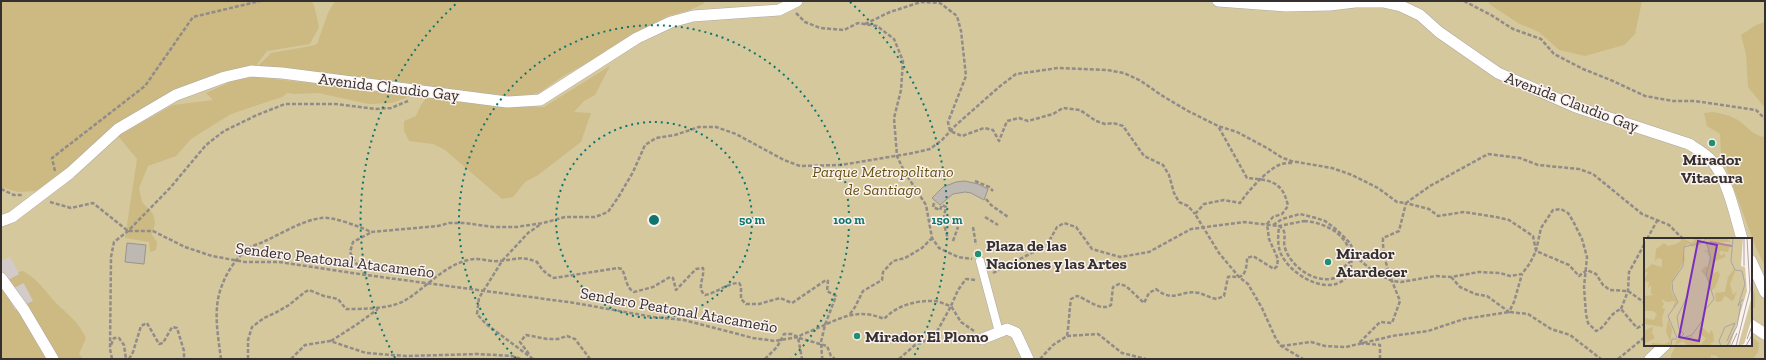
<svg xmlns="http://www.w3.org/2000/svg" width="1766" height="360" font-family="'Zilla Slab',serif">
<rect width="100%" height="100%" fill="#fbf2ef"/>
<path fill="#d5c89d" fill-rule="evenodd" d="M 1,1 L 1765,1 L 1765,359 L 1,359 ZM 1645,239 L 1751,239 L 1751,345 L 1645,345 Z"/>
<path fill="#ccba82" d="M 1,1 L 311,1 L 314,5 L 319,27 L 310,44 L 267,51 L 255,67 L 173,91 L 36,191 L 18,192 L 1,187 Z
M 335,1 L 705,1 L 703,4 L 690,10 L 668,16 L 639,31 L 613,49 L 563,76 L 539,93 L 508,97 L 432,87 L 256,68 L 271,53 L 311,46 L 317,44 L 328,13 Z
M 1489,1 L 1642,1 L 1635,34 L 1624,45 L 1585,56 L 1559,50 L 1539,32 L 1518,23 L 1489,4 Z
M 1765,22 L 1765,108 L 1748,87 L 1746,54 L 1741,35 L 1756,25 Z
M 610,66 L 595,95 L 584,101 L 574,112 L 591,113 L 581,142 L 538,175 L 525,182 L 513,197 L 502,199 L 445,150 L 433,144 L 409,141 L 404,131 L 404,121 L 416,116 L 421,105 L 426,98 L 502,107 L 544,107 Z
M 253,77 L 416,94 L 392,103 L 369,104 L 318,93 L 294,94 L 287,93 L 282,97 L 231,114 L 191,139 L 176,156 L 148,166 L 139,188 L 142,202 L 153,214 L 155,223 L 152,235 L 157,242 L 156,250 L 150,252 L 149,242 L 125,238 L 137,159 L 118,136 L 173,105 L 213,100 L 206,93 L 235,80 Z
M 1712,112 C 1720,113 1729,115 1736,119 C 1747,125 1752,136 1765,137 L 1765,266 L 1756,248 L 1721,154 L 1720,134 L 1707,126 L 1704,113 Z
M 23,271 C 39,280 44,290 56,303 C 69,316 78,321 86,338 L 79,354 L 84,359 L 1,359 L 1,285 L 13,273 Z
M 1751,286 L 1755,294 L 1755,307 L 1751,309 Z
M 1751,336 L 1759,343 L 1758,352 L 1753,359 L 1719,359 L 1717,356 L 1711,355 L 1711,359 L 1671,359 L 1671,355 L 1676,345 L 1751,345 Z"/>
<path fill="#beb8b2" stroke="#99948e" d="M 965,181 L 978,184 L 988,189 L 984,200 L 971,193 L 965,192 L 953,194 L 940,205 L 932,198 L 943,187 L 956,182 Z
M 127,243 L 146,245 L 144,264 L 125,262 Z"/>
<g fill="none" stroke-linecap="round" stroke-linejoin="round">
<path stroke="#d3cbc9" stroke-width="20" stroke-dasharray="20 10" stroke-linecap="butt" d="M 1,261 L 28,313"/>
<defs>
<path id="pedestrian" d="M 980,261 L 999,332"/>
<path id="minor" d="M 1218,1 L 1286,6 L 1330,5 L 1355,2 L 1383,2 L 1401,6 L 1420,15 L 1439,32 L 1498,73 L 1576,107 L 1689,144 C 1697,149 1706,154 1712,161 C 1728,180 1735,215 1742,239
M 1,221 L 12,217 L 70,173 L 118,129 L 176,95 L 225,77 L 251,71 L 282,73 L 507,102 L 540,100 L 637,38 L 671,22 L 693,16 L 779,10 L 797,1
M 1751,261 L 1765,292
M 1,278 L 24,310 L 53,359
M 1751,325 L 1765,334
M 982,339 L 1007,329 L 1016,333 L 1028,359
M 1650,359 L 1665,345"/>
</defs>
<use href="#pedestrian" stroke="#afa7a4" stroke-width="9"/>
<use href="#minor" stroke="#afa7a4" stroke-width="12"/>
<path stroke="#918b89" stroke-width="2.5" stroke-dasharray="4 2" stroke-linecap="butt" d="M 1464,1 L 1491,15 L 1513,29 L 1541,39 L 1554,54 L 1583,69 L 1613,81 L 1645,96 L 1673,101 L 1695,101 L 1756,110 L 1765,119
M 796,13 L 805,22 L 820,28 L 844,30 L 858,23 L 877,26 L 894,39 L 903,61 L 901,90 L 894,118 L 897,156 L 904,171 L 926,205 L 932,238 L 939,248 L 958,257 L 972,259
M 865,24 L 890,12 L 921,2 L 940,3 L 957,16 L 961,31 L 966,76 L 948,122 L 950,131 L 962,136 L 984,128 L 993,130 L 999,141 L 1007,121 L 1019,118 L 1028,121 L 1053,114 L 1063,108 L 1080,110 L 1096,121 L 1105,124 L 1113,123 L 1123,126 L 1144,156 L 1163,165 L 1169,175 L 1174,193 L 1179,202 L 1188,206 L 1195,214
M 1292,163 C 1288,163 1283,163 1279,165 C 1267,170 1247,192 1240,203 L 1224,200 L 1204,204 L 1195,214 L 1219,253 L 1239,277 L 1248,284 L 1262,308 L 1276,339 L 1281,346 L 1303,359
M 55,171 L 52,158 L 145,86 L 193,17 L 260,1
M 975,181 L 989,187 L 993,191
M 1,189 L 14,195 L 22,195
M 986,199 L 991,205 L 1008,217
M 50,202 L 71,208 L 93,203 L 128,231 L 153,231 L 185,247 L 212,256 L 245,262 L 279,262 L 366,275 L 575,303 L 653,317 L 684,320 L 753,338 L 775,341 L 798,337 L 803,334 C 832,324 852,305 884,319 C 897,305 917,300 936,301 C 941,302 946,305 951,306 L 958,290 L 966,279 L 976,280
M 934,203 L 933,207 L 940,210 L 942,205 L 946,207 L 943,221 L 948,239
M 985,217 L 998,225
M 930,219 L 943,221
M 1304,221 C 1320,222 1337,229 1346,243 C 1356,259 1353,283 1330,285 C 1312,286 1290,271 1282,256 C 1277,247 1278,236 1279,226 Z
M 1273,225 L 1282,219 L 1300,214 L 1316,218 L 1325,221 L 1337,230 L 1350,243 L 1356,257 L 1373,271 L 1392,281 L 1401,282 L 1436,276 L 1451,277 L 1479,272 L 1500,273 L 1510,276 L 1522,274 L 1530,263 L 1536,251 L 1541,228 L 1553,210 L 1561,209 L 1568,213 L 1573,221 L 1582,239 L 1587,257 L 1584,287 L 1586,314 L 1588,323 L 1596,331 C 1607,327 1608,314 1621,309 L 1637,328 L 1645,324
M 973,227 L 976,245
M 1647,239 L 1657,221
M 953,241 L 958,227
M 993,273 L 1047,245 L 1057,227 L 1064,223 L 1076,227 L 1092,249 L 1120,257 L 1149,252 L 1191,229 L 1244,222 L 1279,226 C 1289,232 1282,240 1285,248 C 1291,267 1315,284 1335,278 L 1345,266 L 1356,257
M 366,275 L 355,262 L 350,252 L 353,242 L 370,233
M 1451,277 L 1460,287 L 1475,294 L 1487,296 L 1509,312 L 1514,302 L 1522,274
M 1621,309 L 1628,291 L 1629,272 L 1645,243
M 850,314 L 855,307 L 863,291 L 882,280 L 883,272 L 893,261 L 905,258 L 922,248 L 932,238
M 1067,336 L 1098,334 L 1122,353 L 1146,359
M 799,338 L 827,346 L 831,356 L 835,359
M 331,341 L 356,325 L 378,309
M 111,345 L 114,338 L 119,338 L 124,345 L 126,359
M 1281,346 L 1311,342 L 1325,346 L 1346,347 L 1392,336 L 1428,331 L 1464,319 L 1509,312 L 1528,314 L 1551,329 L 1570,335 L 1601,359
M 529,354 L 520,342 L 526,335 L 547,339 L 558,339 L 567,336 L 575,339 L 590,359
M 112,359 L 110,349 L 111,257 L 114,242 L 128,231 L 170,188 L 206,145 L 224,131 L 257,115 L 285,104 L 336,104 L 375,109 L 391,108 L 408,101
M 129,359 L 133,352 L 141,326 L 147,323 L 159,344 L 163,343 L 172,327 L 177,328 L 184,351 L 184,359
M 221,359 C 218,335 212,307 223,283 C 227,272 236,259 245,251 C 250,246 259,244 265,241 C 283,233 301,221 321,218 C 332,216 361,227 371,232 L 438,226 L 449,223 L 465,223 L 493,227 L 516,227 L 543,223 L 565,217 L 595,217 L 608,212 L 619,196 L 633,172 L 645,145 L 656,138 L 675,135 L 699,127 L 716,127 L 736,134 L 784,160 L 800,166 L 841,165 L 913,153 L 930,149 L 942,140 L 956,125 L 999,87 L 1016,74 L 1058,68 L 1107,70 L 1124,73 L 1141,81 L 1161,95 L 1188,111 L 1218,126 L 1237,132 L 1267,148 L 1281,157 L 1291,161 L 1332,168 L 1352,175 L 1378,188 L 1397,202 L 1406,203 L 1430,186 L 1488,154 L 1520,158 L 1538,165 L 1579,169 L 1593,174 L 1642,214 L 1669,225 L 1683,239
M 248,359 L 248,340 L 252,327 L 264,318 L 275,313 L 289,305 L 305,292 L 309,290 L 324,296 L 338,299 L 346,309 C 363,309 389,309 404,301 C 425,289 443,266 468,260 C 479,257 488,262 498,261 C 516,260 520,255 537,262 C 542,270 546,274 554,278 L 618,268 L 622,269 C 626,277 626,288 634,292 L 653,287 L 670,277 L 673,278 L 676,290 L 696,269 L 703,268 C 705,277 696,288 705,295 C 717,293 727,283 739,283 L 741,286 L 741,299 L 746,304 L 759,304 L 780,298 L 792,303 L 826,280 L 828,281 L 827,291 L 836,296 L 825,325 L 821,342 L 822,357 L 823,359
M 291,359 L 305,345 L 330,341 L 366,353 L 406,356 L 478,354 L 512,356 L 521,359
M 533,359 L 486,324 L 477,314 L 479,298 L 502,261 L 528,233 L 541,224
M 765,359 L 777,347 L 784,334 L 792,334 L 798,337 L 802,359
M 899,359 L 915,345 L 934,337 L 951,306 L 961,322 L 974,331
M 1040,359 L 1053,345 L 1067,336 C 1069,324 1069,312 1071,299 L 1077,296 C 1087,299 1101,312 1111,305 L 1113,287 L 1119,284 L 1126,286 L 1144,303 L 1149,293 L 1156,289 C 1174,304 1181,289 1199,293 C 1205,295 1211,298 1217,299 L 1224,296 L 1228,277 C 1231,276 1234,277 1238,277 C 1246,277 1247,264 1247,258 L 1253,256 L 1274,269 L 1277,266 L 1278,259 L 1269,239 L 1267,224 L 1273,217 L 1282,214 L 1288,206 C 1283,181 1270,180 1247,178 L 1218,126
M 1380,359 L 1380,345 L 1359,343 L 1380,322 L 1392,323 L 1400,301 C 1392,281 1382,259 1383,238 L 1399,231 L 1406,203 L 1429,209 L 1438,216 L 1464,212 L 1496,217 L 1509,220 L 1533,236 L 1536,251 L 1569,265 L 1579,276 L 1587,270 L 1596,274 L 1603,285 L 1610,290 L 1628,291 L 1645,303
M 1618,359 L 1645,337"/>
<use href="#pedestrian" stroke="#fff" stroke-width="8"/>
<use href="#minor" stroke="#fff" stroke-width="11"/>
</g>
<g fill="none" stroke="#0f766e" stroke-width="2" stroke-dasharray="2 4">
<circle cx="654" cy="220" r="98"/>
<path d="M516 358A195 195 0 1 1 792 358"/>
<path d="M395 358A293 293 0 0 1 458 2M850 2A293 293 0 0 1 913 358"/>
</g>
<g fill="#1f9072" stroke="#fbf2ef" stroke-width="1.5">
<circle cx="1712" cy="143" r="4"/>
<circle cx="978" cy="254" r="4"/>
<circle cx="1328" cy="262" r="4"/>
<circle cx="857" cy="336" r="4"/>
</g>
<g text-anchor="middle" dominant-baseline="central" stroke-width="3" stroke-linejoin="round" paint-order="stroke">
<g font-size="16" fill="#33302f" stroke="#fbf2ef">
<text transform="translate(389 87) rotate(7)">Avenida Claudio Gay</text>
<text transform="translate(1572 102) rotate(21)">Avenida Claudio Gay</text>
<text transform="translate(335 260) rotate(7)">Sendero Peatonal Atacameño</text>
<text transform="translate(679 310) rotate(10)">Sendero Peatonal Atacameño</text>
</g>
<g font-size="16" font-weight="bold" fill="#33302f" stroke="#fbf2ef" text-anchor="start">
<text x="1712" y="159" text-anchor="middle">Mirador<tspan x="1712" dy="18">Vitacura</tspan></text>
<text x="986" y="245">Plaza de las<tspan x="986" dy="18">Naciones y las Artes</tspan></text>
<text x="1336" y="253">Mirador<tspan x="1336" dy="18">Atardecer</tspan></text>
<text x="865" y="336">Mirador El Plomo</text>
</g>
<g font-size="16" font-style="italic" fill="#665310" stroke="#fbf2ef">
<text x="883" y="171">Parque Metropolitano<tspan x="883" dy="18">de Santiago</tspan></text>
</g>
</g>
<g transform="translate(1644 238)">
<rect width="108" height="108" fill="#fbf2ef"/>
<path d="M 3,0 L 99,0 L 97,28 L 101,29 L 103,53 L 86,108 L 0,108 L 0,4 ZM 108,58 L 108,80 L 100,106 L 94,108 Z" fill="#d5c89d"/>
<path d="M 37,0 L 47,4 L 50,3 L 49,0 L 57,0 L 58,6 L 49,9 L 44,6 L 39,10 L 41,22 L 27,45 L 28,55 L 33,63 L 31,69 L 29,69 L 31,63 L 23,64 L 17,61 L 20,66 L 18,70 L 21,71 L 18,80 L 19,89 L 0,86 L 0,80 L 10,82 L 13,76 L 9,73 L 0,73 L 0,58 L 10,57 L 7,56 L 7,47 L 4,50 L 5,44 L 0,43 L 4,34 L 0,35 L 0,33 L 8,26 L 17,29 L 18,27 L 18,21 L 14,20 L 11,23 L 12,11 L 20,5 L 24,8 L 32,6 L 37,3 ZM 64,0 L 82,0 L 87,4 L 76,4 L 86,8 L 84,14 L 76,13 L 75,15 L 77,18 L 81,15 L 81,19 L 69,24 L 70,35 L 74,33 L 76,37 L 71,50 L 68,52 L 63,40 L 57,33 L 61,28 L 64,29 L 65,19 L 63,14 L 58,13 L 65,12 L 62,7 ZM 90,31 L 91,34 L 86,46 L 89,57 L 93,53 L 90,61 L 88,63 L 82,58 L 80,59 L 81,55 L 78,63 L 72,64 L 71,55 L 81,54 L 84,39 ZM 24,81 L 28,91 L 26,108 L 8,108 L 8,105 L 21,106 L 26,103 L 22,94 ZM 57,88 L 65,96 L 67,92 L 69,95 L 70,103 L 66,106 L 70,108 L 57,107 L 62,100 L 54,95 ZM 9,89 L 8,95 L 11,100 L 0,106 L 1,92 ZM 49,98 L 47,102 L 53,101 L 57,108 L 44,108 L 39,103 L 30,108 L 33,102 Z" fill="#ccba82"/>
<path fill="none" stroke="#ba849f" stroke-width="2" d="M 66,4 L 88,8"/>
<path fill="none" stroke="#aba4a2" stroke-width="1" d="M 89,0 L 87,23 L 91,32 L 98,33 L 101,46 L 94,68 L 99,61M 100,0 L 100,28M 33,100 L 24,78 L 34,64 L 29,54 L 28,44 L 39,28 L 40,9 L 56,5 L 64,0M 36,100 L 40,96 L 35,91 L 33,79 L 44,57M 35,101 L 48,97 L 58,83 L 61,72 L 70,61 L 62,36 L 67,20 L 62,3M 103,101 L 108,88M 83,103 L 91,85M 27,108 L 28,101 L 33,101M 77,108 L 75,103 L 81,89 L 91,85M 83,108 L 93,88 L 97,66M 87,108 L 93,95M 92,108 L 106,52 L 103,0M 102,108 L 108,97"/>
<path fill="#7b2cbf" fill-opacity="0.15" stroke="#7b2cbf" stroke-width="2" d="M 54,3 L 73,7 L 55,103 L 35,99 Z"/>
<rect width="108" height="108" fill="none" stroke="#33302f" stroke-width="2"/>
</g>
<circle cx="654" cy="220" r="6" fill="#0f766e" stroke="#fbf2ef" stroke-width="2"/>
<g font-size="12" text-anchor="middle" font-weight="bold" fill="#0f766e" stroke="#fbf2ef" stroke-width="3" stroke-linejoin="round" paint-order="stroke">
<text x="752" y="224">50 m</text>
<text x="849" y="224">100 m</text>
<text x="947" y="224">150 m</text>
</g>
<rect width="1766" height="360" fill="none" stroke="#33302f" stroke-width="4"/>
</svg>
